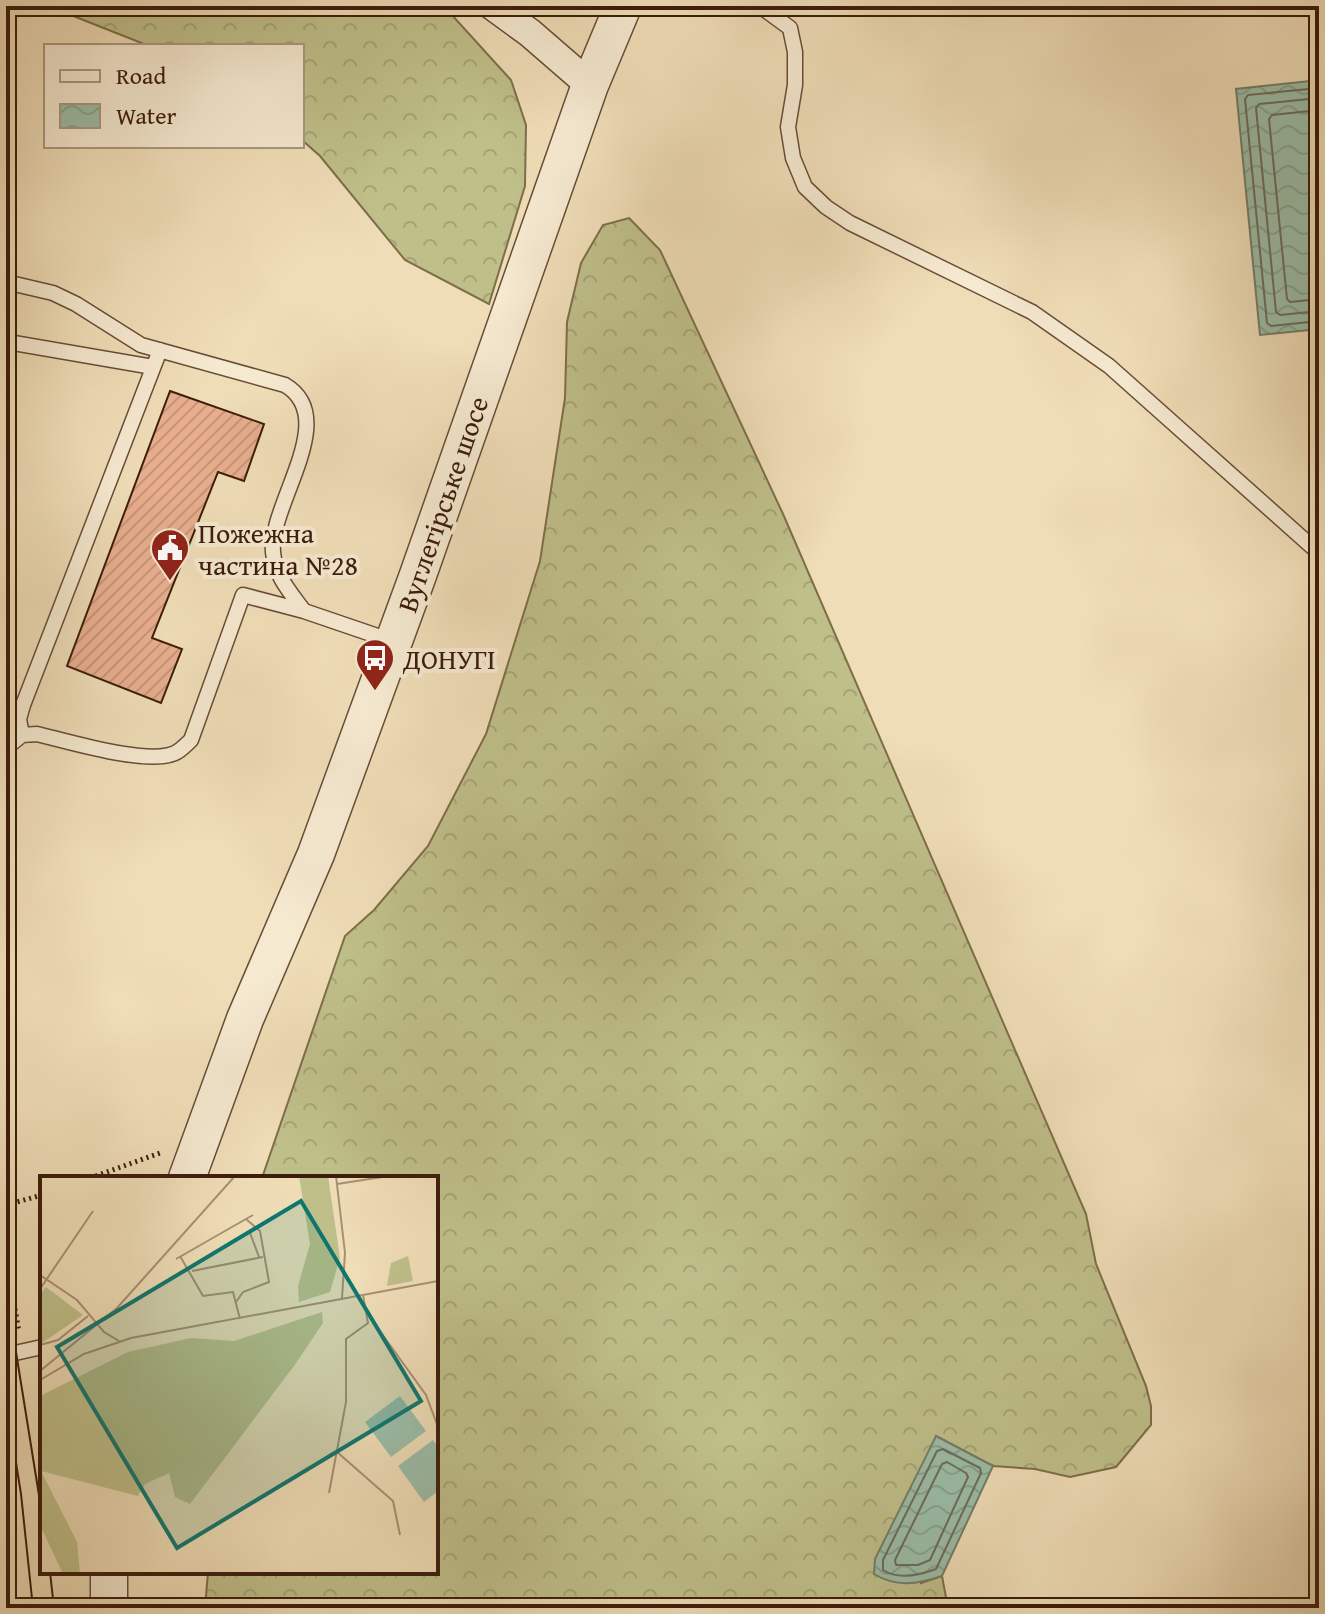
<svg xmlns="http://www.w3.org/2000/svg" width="1325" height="1614" font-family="'Gentium Book Plus',serif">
<defs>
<pattern id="forest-crowns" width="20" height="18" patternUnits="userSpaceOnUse" patternTransform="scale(2)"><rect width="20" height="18" fill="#bfbf8a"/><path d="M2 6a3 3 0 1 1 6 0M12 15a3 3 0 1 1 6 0" fill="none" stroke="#a5a476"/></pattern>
<pattern id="water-waves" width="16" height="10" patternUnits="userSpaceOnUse" patternTransform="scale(2)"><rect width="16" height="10" fill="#9bbda8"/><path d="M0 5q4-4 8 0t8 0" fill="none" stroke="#86a28f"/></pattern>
<pattern id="building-hatch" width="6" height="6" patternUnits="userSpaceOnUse" patternTransform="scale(2)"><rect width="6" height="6" fill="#e8ae8e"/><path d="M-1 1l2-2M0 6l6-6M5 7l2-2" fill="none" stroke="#c89579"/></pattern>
</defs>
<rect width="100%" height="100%" fill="#efddb7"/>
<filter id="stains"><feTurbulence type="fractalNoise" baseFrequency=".0025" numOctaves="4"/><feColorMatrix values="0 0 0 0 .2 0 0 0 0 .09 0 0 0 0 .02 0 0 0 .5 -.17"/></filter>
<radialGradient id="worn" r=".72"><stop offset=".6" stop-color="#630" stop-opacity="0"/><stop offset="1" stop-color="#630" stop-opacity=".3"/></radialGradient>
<path fill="url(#forest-crowns)" stroke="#7e6e4a" stroke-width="2" d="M 48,6 L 438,6 L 452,15 L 511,80 L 526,125 L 525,186 L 489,304 L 405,260 L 320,156 L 302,140 L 302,46 L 149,46 Z
M 629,218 L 660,250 L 783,514 L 1086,1214 L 1096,1264 L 1146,1386 L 1151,1406 L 1151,1425 L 1116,1467 L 1070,1477 L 1035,1469 L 993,1466 L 936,1436 L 921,1583 L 942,1576 L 948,1608 L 205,1608 L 208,1572 L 436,1572 L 436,1178 L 262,1178 L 345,936 L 374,910 L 428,846 L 486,734 L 540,561 L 565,398 L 567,322 L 581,263 L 603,225 Z"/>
<path fill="url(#water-waves)" stroke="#757d69" stroke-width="2" d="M 1319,80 L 1319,329 L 1260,335 L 1236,89 Z
M 936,1436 L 993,1466 L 942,1576 C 918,1584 897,1588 874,1574 L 875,1559 Z"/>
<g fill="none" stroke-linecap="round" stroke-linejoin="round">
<path stroke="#6c6c5a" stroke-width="2" d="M 1319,88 L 1248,95 L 1245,99 L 1267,323 L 1271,326 L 1319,321
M 1319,98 L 1259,104 L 1256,108 L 1276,312 L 1280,315 L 1319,311
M 1319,110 L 1272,115 L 1269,119 L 1287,299 L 1290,302 L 1319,299
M 943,1449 L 980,1468 L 981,1473 L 936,1569 C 920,1575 898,1580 883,1570 L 883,1560 L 937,1451 Z
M 947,1462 L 966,1473 L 968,1477 L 930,1560 L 918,1565 L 896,1565 L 895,1560 L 942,1464 Z"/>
</g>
<path fill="url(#building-hatch)" stroke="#3c1c0b" stroke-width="2" d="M 170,391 L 264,424 L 244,481 L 218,472 L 152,638 L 182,649 L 161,703 L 67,666 Z"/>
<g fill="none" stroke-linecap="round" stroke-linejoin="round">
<defs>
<path id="service" d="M 760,6 L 790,28 L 795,52 L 795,85 L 788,127 L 793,158 L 805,187 L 826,207 L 850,223 L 1032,312 L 1109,366 L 1319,553
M 6,282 L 53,293 L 76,304 L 141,345 L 285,385 C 341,418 269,504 273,552 C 275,576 290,592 304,611
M 8,342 L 153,367
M 22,735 L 19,719 L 23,705 L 160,350
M 6,748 L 22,735 L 37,734 C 67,741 152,767 177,752 C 182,749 187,744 191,740 L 243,595 L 304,611 L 392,641
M 6,1355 L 42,1347"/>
<path id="minor" d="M 493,6 L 530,33 L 590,85"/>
<path id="tertiary" d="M 187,1178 L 245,1019 L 316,854 L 418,575 L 590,85 L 623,6
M 109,1572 L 109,1608"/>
</defs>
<use href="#service" stroke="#694c36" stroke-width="17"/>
<use href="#minor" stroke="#694c36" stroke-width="31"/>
<use href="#tertiary" stroke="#694c36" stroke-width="39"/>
<path stroke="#3c1c0b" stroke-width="5" stroke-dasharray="2 4" stroke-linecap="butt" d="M 90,1178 L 163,1152
M 6,1205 L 42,1195
M 13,1297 L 19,1332"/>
<use href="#service" stroke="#f5e9d0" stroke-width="14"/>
<use href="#minor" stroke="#f5e9d0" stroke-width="28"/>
<use href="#tertiary" stroke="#f5e9d0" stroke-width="36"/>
<path stroke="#3c1c0b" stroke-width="2" d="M 6,1308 L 16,1352 L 42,1514
M 6,1400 L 21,1494 L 33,1608
M 50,1572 L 54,1608"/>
</g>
<defs>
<symbol id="civic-pin" viewBox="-11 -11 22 30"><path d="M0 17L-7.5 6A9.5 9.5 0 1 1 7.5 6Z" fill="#8f2418" stroke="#f5e9d0"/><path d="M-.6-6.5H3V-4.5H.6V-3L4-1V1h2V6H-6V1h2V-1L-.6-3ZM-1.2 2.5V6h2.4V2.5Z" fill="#fff"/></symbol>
<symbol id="bus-pin" viewBox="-11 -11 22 30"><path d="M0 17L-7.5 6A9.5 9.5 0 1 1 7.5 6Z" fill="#8f2418" stroke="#f5e9d0"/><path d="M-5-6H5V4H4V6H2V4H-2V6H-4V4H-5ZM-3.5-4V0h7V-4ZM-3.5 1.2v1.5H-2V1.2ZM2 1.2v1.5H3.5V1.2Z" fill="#fff"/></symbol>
</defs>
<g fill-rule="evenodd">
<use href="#civic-pin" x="148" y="526" width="44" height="60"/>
<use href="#bus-pin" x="353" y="636" width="44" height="60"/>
</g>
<g text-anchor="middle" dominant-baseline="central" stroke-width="8" stroke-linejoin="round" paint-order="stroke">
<g font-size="28" fill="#3c1c0b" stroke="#f5e9d0">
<text transform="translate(442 504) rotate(-71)">Вуглегірське шосе</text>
</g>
<g font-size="28" fill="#3c1c0b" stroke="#f5e9d0" text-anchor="start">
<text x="198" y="532">Пожежна<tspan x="198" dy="32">частина №28</tspan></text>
<text x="403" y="658">ДОНУГІ</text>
</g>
</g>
<g transform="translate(40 1176)">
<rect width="398" height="398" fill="#efddb7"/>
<path d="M 259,0 L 288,0 L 300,82 L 290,116 L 259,126 L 258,110 L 270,68 ZM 368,80 L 373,105 L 347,110 L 351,87 ZM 6,111 L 43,139 L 2,167 L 1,117 ZM 282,136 L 283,147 L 254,190 L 150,328 L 135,321 L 129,297 L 105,308 L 98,320 L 1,295 L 37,366 L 40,398 L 23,398 L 0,349 L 0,220 L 88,176 L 151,162 L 194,165 Z" fill="#bfbf8a"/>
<path d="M 360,220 L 386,255 L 351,281 L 325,246 ZM 393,264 L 398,271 L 398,315 L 384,326 L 358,290 Z" fill="#9bbda8"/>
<path fill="none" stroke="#a79072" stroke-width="2" d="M 296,0 L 305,77 L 302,122M 297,8 L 349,0M 210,57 L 219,81M 140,80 L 163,120 L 193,116 L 200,143M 136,83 L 213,39M 152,95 L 223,81M 0,99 L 37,124 L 64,156 L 79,165M 0,113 L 53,35M 196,126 L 203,116 L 229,106 L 220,55 L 206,43M 329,140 L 386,219 L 398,251M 0,169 L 18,164 L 48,140M 0,195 L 77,132 L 195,0M 0,204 L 44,178 L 91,162 L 398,105M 297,276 L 353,325 L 360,359M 289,317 L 306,226 L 306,163 L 328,147 L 323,119"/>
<path fill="#0f766e" fill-opacity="0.15" stroke="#0f766e" stroke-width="4" d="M 261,25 L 381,225 L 137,372 L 17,171 Z"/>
<rect width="398" height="398" fill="none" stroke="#3c1c0b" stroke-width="4"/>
</g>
<rect width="1325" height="1614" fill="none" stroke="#efddb7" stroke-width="32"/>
<rect x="8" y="8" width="1309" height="1598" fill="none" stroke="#3c1c0b" stroke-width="4"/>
<rect x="16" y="16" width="1293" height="1582" fill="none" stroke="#3c1c0b" stroke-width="2"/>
<rect x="44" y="44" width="260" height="104" fill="#f5e9d0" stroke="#ab9781" stroke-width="2"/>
<rect x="60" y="70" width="40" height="12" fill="#f5e9d0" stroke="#ab9781" stroke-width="2"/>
<text x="116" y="84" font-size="24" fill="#3c1c0b">Road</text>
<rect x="60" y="104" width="40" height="24" fill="url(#water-waves)" stroke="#ab9781" stroke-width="2"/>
<text x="116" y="124" font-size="24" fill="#3c1c0b">Water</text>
<rect width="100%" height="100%" filter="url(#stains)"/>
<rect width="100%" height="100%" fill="url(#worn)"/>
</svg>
